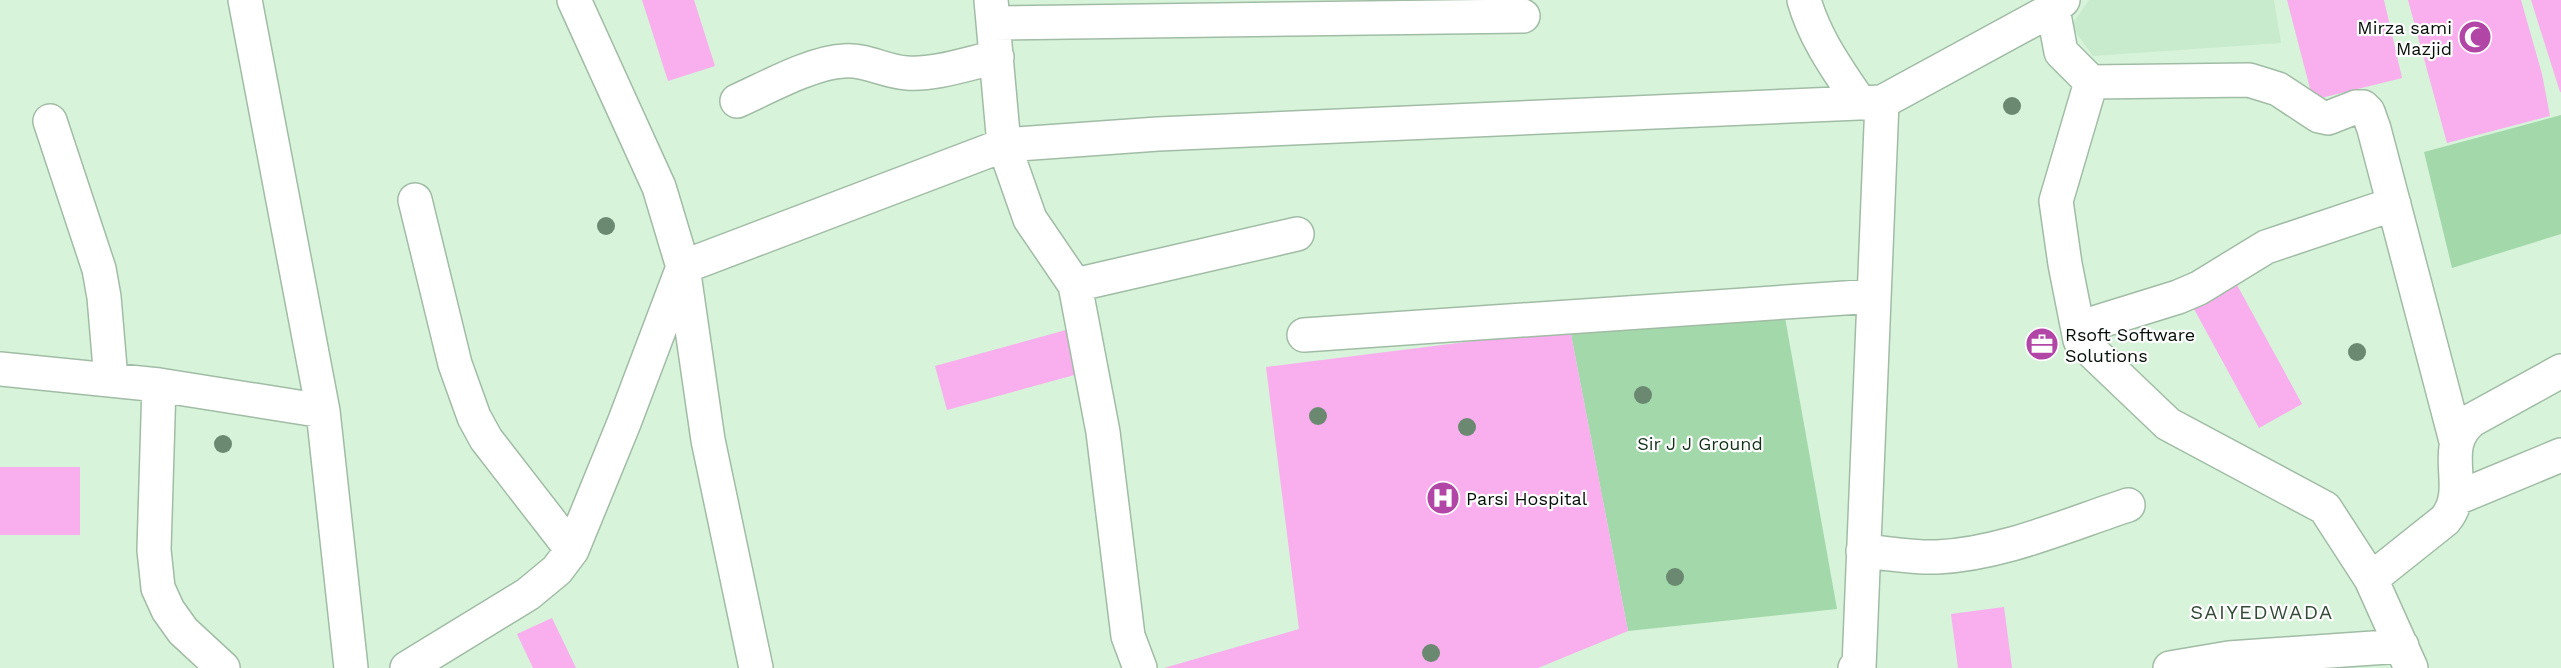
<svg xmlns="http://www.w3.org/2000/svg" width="2561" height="668" font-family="'Work Sans',sans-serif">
<rect width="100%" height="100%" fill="#d7f3da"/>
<path fill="#c8ebcd" d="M 2089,0 L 2274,0 L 2281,43 L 2093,56 L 2071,26 Z"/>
<path fill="#a3d8ab" d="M 2561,115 L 2561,234 L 2452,268 L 2424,152 Z
M 1784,312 L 1837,609 L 1628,631 L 1570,329 Z"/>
<path fill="#f9aeed" d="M 642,0 L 694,0 L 715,66 L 668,81 Z
M 2287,0 L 2384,0 L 2402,78 L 2313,100 Z
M 2408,0 L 2521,0 L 2542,74 L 2550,116 L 2447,143 Z
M 2531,0 L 2561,0 L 2561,92 L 2560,92 Z
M 2231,274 L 2302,404 L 2259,428 L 2188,298 Z
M 1570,329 L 1628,631 L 1538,668 L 1164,668 L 1299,629 L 1266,367 Z
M 1066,330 L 1078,374 L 947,410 L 935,366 Z
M 0,467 L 80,467 L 80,535 L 0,535 Z
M 2004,607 L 2012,668 L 1958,668 L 1951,614 Z
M 552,618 L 576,668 L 533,668 L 517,634 Z"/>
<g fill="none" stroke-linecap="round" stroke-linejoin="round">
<defs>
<path id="street" d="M 245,0 L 323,411 L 351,668
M 991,0 L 1004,145 L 1030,219 L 1075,285 L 1103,432 L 1128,636 L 1140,668
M 1804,0 C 1815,39 1838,70 1860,103
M 2063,0 L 2053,9 L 2061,52 L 2091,82 L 2056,201 L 2065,264 L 2080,340 L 2168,424 L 2325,508 L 2371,579 L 2411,668
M 994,23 L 1523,16
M 2091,82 L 2249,80 L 2278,89 L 2319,116 L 2328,118 L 2356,107 L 2363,107 L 2368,112 L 2374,129 L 2456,441
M 737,101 C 766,88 813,62 844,61 C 866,59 885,72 907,73 C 936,75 969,63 997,57
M 50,121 L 99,269 L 104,297 L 111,380
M 415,200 L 455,364 L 474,417 L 486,439 L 572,550
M 1075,285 L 1297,234
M 2078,328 L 2178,297 L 2199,288 L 2266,247 L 2394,204
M 1304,335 L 1874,296
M 0,369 L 159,385 L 323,411
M 159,385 L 154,550 L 158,588 L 168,610 L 183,631 L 223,668
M 2457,498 L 2561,455
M 1863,551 C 1887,553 1913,558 1937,557 C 2002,554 2067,525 2128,505
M 2371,579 L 2445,520 C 2472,488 2437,448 2472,420 L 2561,371
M 407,668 L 528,594 L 557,570 L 572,550 L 624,423 L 683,267 L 659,187 L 574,0
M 756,668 L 708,440 L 683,267 L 1004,145 L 1158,134 L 1882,102
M 1855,668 L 1859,667 L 1882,102 L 2053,9
M 2170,668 L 2229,658 L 2402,646"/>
</defs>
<use href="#street" stroke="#a1bca5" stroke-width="36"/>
<use href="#street" stroke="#fff" stroke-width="33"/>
</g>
<g fill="#6a8970">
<circle cx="2012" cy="106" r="9"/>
<circle cx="606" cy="226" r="9"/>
<circle cx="2357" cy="352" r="9"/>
<circle cx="1643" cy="395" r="9"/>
<circle cx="1318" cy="416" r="9"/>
<circle cx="1467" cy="427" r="9"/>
<circle cx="223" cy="444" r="9"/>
<circle cx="1675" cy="577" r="9"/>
<circle cx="1431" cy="653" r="9"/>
</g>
<defs>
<symbol id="mosque-disc" viewBox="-11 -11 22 22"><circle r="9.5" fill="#b246a6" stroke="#fff"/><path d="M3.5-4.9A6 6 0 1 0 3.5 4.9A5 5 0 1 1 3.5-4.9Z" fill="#fff"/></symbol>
<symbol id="office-disc" viewBox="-11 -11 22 22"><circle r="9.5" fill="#b246a6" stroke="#fff"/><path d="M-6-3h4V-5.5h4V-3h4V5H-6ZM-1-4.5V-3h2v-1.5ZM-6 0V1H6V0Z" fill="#fff"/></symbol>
<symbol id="hospital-disc" viewBox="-11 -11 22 22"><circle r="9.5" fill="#b246a6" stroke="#fff"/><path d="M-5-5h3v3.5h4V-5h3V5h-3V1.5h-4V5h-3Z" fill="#fff"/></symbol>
</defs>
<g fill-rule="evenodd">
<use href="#mosque-disc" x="2456" y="18" width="38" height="38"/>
<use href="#office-disc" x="2023" y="325" width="38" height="38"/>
<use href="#hospital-disc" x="1424" y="479" width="38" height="38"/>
</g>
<g text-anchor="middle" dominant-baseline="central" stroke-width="4.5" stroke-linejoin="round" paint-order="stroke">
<g font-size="18" fill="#060f08" stroke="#fff" text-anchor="start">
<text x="2452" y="27" text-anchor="end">Mirza sami<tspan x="2452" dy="21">Mazjid</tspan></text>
<text x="2065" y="334">Rsoft Software<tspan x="2065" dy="21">Solutions</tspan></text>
<text x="1466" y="498">Parsi Hospital</text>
</g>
<g font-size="18" fill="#113219" stroke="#fff">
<text x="1700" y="443">Sir J J Ground</text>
</g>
<g font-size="20" letter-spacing="1.5" fill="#334a36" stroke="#fff">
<text x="2262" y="612">SAIYEDWADA</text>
</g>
</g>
</svg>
